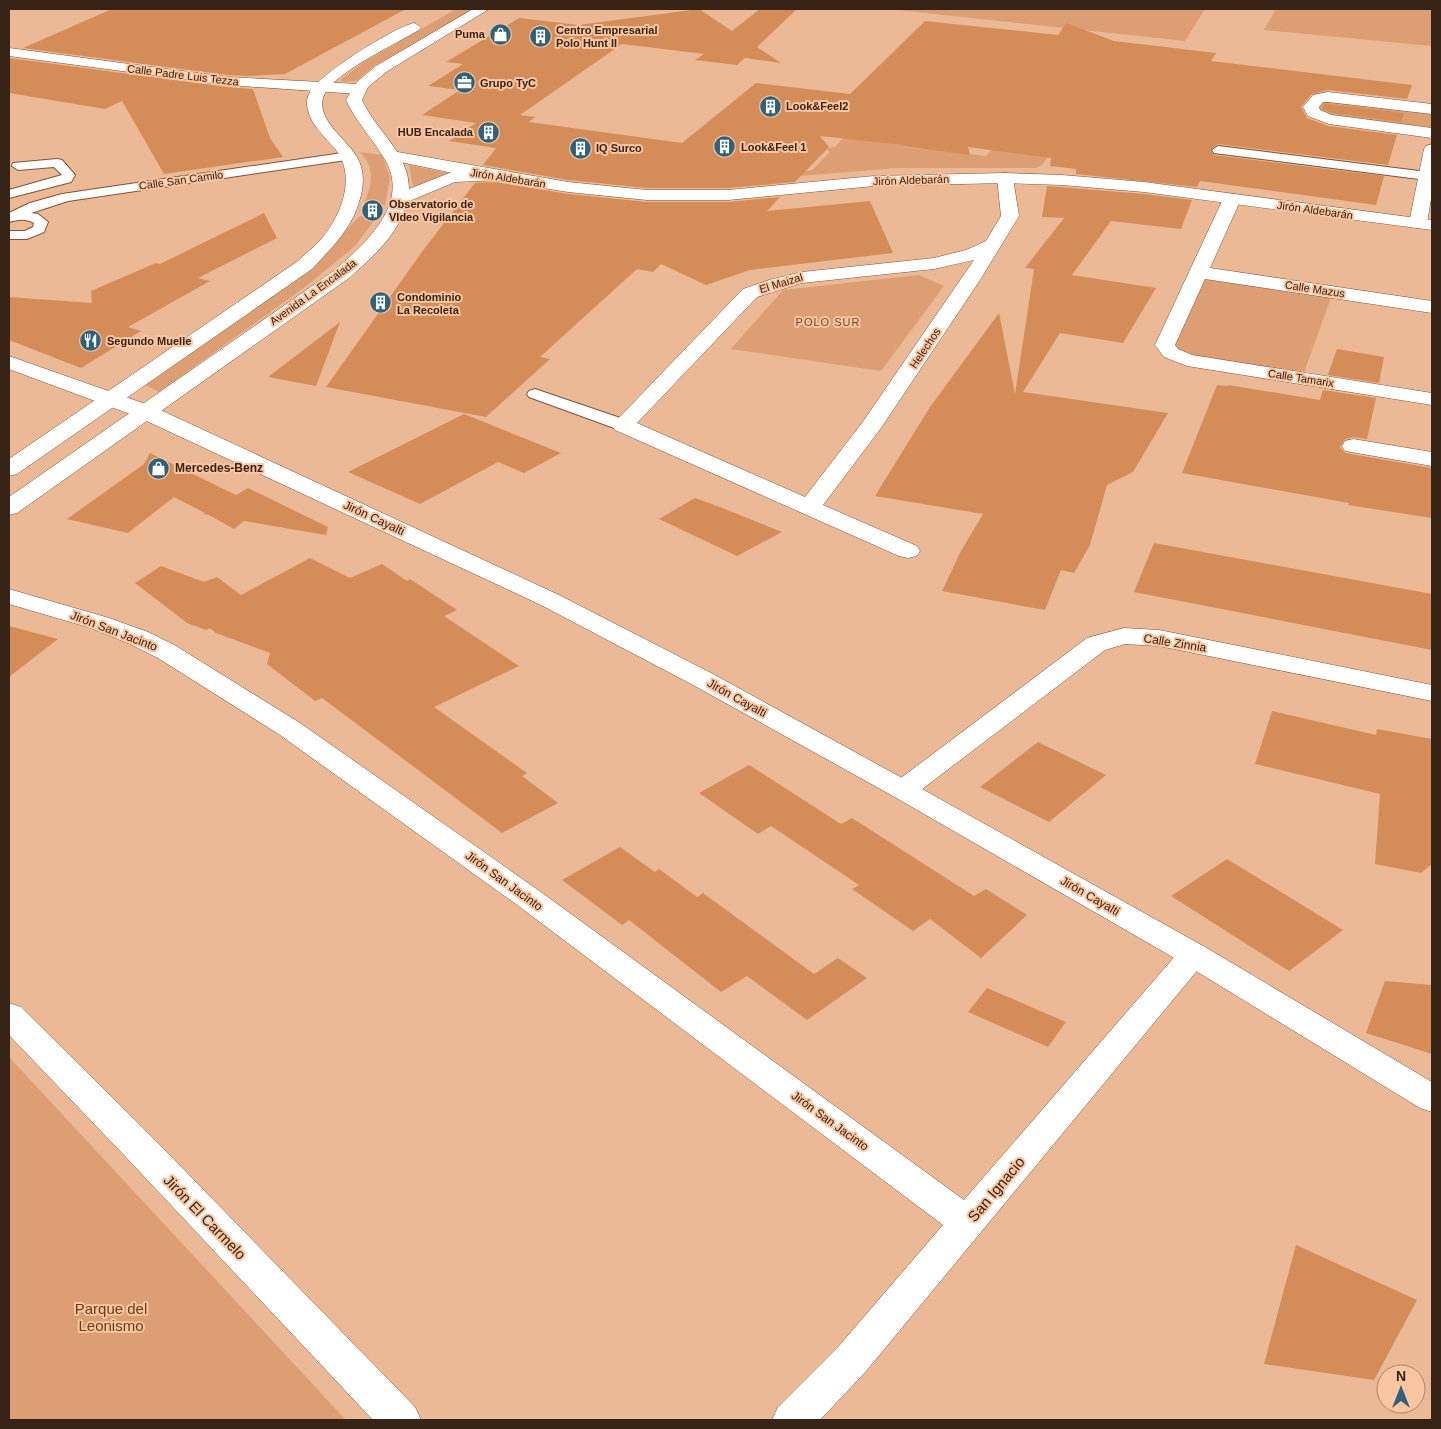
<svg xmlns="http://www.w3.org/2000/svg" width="1441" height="1429" font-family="Helvetica,sans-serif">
<rect width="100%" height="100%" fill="#ecb996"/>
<path fill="#dc9e72" d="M 456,9 L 472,9 L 374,66 L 356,81 L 345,82 L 340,80 L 364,62 Z
M 888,9 L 1205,9 L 1185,41 Z
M 1276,9 L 1432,9 L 1432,46 L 1264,30 Z
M 1318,98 L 1428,109 L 1432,111 L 1432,124 L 1429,133 L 1319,117 Z
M 851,130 L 904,145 L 903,147 L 986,156 L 991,150 L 1055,148 L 1042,165 L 1036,168 L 895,168 L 754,180 L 812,170 L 830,152 L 827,150 L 829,148 L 835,147 Z
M 360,152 L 382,155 L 390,177 L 385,205 L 364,203 C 372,184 376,168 360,152 Z
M 409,165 L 452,174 L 413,187 Z
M 360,216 L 376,218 L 355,246 L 305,287 L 159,392 L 144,384 L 345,231 Z
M 1199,272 L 1333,292 L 1302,378 L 1171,353 Z
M 919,275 L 944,286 L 881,371 L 731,349 L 783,290 Z
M 9,1057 L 346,1420 L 9,1420 Z"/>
<path fill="#d48d59" d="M 112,9 L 406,9 L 285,74 L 249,76 L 227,75 L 23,48 Z
M 699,9 L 732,31 L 760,9 L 795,9 L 796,10 L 757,47 L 781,63 L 745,58 L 737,65 L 695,60 L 704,54 L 622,44 L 520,115 L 535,117 L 529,122 L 682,143 L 756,83 L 850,94 L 925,21 L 1058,35 L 1066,23 L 1114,41 L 1216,53 L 1211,61 L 1412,85 L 1407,99 L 1328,90 L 1312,94 L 1301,107 L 1307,118 L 1328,126 L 1397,135 L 1388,165 L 1218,144 L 1210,150 L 1214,155 L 1384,176 L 1376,205 L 1200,181 L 1197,187 L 1076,174 L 1076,169 L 1050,166 L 1051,158 L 968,147 L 970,155 L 902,146 L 904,145 L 820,136 L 829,147 L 795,182 L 728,188 L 647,188 L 568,180 L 483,165 L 496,148 L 449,141 L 476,123 L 422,115 L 460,90 L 428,86 L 463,64 L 446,62 L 519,18 L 579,25 Z
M 9,58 L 227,87 L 253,89 L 270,138 L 283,157 L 164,174 L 122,101 L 105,109 L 9,93 Z
M 1324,104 L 1328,104 L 1404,113 L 1401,122 L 1332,113 L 1322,109 Z
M 496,182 L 568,194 L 647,202 L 728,202 L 780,197 L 767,211 L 870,201 L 893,253 L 750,270 L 706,285 L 661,264 L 653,272 L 637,269 L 540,357 L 550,359 L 486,417 L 326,387 L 424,249 L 475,183 Z
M 1047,186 L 1144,194 L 1192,200 L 1181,229 L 1111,221 L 1072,275 L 1156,288 L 1123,343 L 1060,333 L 1023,392 L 1168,413 L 1133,472 L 1107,485 L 1090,545 L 1074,573 L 1061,570 L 1045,610 L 942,591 L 961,551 L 983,514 L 875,496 L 930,407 L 999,313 L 1015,394 L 1034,269 L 1025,268 L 1064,218 L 1042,217 Z
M 264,213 L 277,238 L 198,278 L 210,281 L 128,327 L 141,331 L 81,368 L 9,340 L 9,297 L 92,303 L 91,291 L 156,263 L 160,264 Z
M 340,322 L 316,386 L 268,377 Z
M 1337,349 L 1384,357 L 1379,383 L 1328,375 Z
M 1217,385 L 1228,386 L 1228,385 L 1320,400 L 1323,390 L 1376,398 L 1367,439 L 1353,437 L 1345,439 L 1340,447 L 1345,453 L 1432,468 L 1432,518 L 1348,505 L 1349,503 L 1182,473 Z
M 464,414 L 561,453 L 524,473 L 498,462 L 420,504 L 348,472 Z
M 150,453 L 236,495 L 248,488 L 328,527 L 326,535 L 244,521 L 234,529 L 209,515 L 203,514 L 205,513 L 174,497 L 128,533 L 67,519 L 144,464 Z
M 695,498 L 720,507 L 782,532 L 737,556 L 659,519 Z
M 1154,543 L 1432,594 L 1432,650 L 1134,592 Z
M 310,558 L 350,578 L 382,564 L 407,581 L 410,579 L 457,610 L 444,616 L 519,666 L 434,707 L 527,773 L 522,776 L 558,803 L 502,833 L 322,698 L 315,701 L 267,664 L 270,653 L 216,633 L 210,628 L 206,630 L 187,623 L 135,583 L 161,566 L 204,582 L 217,577 L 241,595 Z
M 9,626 L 58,639 L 9,677 Z
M 1272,711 L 1376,735 L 1377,729 L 1432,739 L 1432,864 L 1421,873 L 1375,864 L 1380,794 L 1255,764 Z
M 1038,742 L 1106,775 L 1049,822 L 980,787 Z
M 749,765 L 841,824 L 852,818 L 974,896 L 986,889 L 1027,915 L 981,958 L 930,919 L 913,931 L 852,889 L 859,885 L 771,826 L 758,834 L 699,793 Z
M 620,847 L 655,872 L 659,869 L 697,897 L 703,893 L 814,974 L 838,958 L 867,978 L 807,1020 L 747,976 L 721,992 L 629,920 L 622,925 L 562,880 Z
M 1227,859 L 1343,930 L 1289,971 L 1171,896 Z
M 1385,981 L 1432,985 L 1432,1054 L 1366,1033 Z
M 987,988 L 1066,1022 L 1048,1047 L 968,1012 Z
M 1296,1245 L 1417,1300 L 1374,1380 L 1264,1364 Z"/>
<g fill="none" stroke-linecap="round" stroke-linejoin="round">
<defs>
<path id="service" d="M 1218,146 L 1427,172 L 1432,173 L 1432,178 L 1427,180 L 1214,153 L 1212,150 Z
M 349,152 L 353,153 L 355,156 L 353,159 L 68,201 L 31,213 L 38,214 L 48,222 L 44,232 L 27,239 L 9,239 L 9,231 L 25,231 L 33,227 L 34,223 C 25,218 18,220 9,222 L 9,213 L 30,203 L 62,194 Z
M 57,159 L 62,160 L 75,175 L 71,182 L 9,198 L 9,190 L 62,175 L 54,167 L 18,170 L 12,166 L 13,163 Z
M 535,389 L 629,421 L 631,425 L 629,429 L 617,429 L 529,397 L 527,394 L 529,391 Z"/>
<path id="minor" d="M 9,48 L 227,77 L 358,84 L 363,86 L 366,89 L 363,92 L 358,94 L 227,85 L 9,56 Z
M 1328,92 L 1432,104 L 1432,114 L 1328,102 L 1323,102 L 1319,107 L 1320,110 L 1332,115 L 1432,128 L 1432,138 L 1329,124 L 1308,116 L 1303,107 L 1313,95 Z
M 1432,144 L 1432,193 L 1427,223 L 1424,227 L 1418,228 L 1412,227 L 1409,223 L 1424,149 L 1426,146 Z
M 1005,173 L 1011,174 L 1013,178 L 1019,216 L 980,280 L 881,428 L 823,505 L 917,546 L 920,551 L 917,556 L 908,558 L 899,556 L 615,430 L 612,425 L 743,289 L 769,280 L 802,272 L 934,258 L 966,250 L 986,241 L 1001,216 L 997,178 L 999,174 ZM 974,260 L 862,423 L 805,497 L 637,423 L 757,297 L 802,283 L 934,269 Z
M 1232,194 L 1238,195 L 1241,199 L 1210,268 L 1432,301 L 1432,313 L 1205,279 L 1175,345 L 1178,349 L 1192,355 L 1432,393 L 1432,405 L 1187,366 L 1164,357 L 1155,345 L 1223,199 L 1226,195 Z
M 1353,439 L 1432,452 L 1432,466 L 1345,451 L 1342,446 L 1345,441 Z
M 9,589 L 109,618 L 148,632 L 176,646 L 300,723 L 538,890 L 964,1200 L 1183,947 L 1194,944 L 1205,947 L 1210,955 L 867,1370 L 820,1420 L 772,1420 L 778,1407 L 839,1346 L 943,1225 L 516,904 L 280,735 L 158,658 L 130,644 L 91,628 L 9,604 Z
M 1124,628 L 1159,630 L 1432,685 L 1432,701 L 1159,646 L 1125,644 L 1105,650 L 913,796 L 903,799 L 893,796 L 889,790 L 893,784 L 1087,638 Z
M 9,1003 L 21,1007 L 150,1135 L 415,1407 L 421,1420 L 373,1420 L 124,1155 L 9,1035 Z"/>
<path id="tertiary" d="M 392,151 L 568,182 L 647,190 L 728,190 L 874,176 L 1005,173 L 1062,175 L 1144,182 L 1432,220 L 1432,230 L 1144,192 L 1062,185 L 1005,183 L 874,186 L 728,200 L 647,200 L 568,192 L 458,174 L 386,159 L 384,156 L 386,153 Z
M 9,356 L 154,407 L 559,595 L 713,674 L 913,784 L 1205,947 L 1432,1082 L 1432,1112 L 1420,1108 L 1183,963 L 893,796 L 695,686 L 541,605 L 138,417 L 9,369 Z"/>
<path id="secondary" d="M 473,9 L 489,9 L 386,72 L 368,87 L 362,100 C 376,131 409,153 409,189 L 452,172 L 495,171 L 501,172 L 503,176 L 501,180 L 455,182 L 407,202 C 399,235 372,257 349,278 L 17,513 L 9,515 L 9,497 L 335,270 C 366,243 412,202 384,158 C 372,138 356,122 346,100 L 357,82 L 376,66 Z
M 414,23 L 421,27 L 419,30 C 397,43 336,72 325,93 C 312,117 347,139 357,157 C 365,171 364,187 359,202 C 351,230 331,248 312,269 L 17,474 L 9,476 L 9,459 L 298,261 C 306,253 316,246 323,237 C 342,214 356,176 336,150 C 326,138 311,125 308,110 C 306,103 307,97 310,92 C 321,73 393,28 414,23 Z"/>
</defs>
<use href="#service" stroke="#815433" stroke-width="2"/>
<use href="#minor" stroke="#815433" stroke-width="1"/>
<use href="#tertiary" stroke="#815433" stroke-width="1"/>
<use href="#secondary" stroke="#815433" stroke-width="1"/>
<use href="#service" fill="#fff" fill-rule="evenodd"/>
<use href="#minor" fill="#fff" fill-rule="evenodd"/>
<use href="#tertiary" fill="#fff" fill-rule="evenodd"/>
<use href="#secondary" fill="#fff" fill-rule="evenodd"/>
</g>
<defs>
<symbol id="shop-disc" viewBox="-11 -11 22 22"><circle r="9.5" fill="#2e617e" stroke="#fac6a2"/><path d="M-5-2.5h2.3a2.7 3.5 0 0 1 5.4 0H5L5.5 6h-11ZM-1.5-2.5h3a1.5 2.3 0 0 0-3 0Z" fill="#fff"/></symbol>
<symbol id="building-disc" viewBox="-11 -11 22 22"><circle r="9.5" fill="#2e617e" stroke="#fac6a2"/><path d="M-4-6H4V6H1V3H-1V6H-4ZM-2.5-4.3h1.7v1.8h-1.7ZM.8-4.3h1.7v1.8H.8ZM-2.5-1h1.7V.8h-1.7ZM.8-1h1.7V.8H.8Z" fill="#fff"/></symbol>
<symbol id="office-disc" viewBox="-11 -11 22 22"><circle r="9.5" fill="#2e617e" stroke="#fac6a2"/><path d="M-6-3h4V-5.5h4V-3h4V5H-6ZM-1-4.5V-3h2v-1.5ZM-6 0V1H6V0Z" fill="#fff"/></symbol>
<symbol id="restaurant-disc" viewBox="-11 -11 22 22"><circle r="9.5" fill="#2e617e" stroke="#fac6a2"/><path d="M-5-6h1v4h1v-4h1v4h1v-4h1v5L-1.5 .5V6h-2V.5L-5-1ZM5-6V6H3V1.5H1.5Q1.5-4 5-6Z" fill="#fff"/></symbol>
</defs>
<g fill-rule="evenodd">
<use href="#shop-disc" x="488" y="22" width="25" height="25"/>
<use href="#building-disc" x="528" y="24" width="25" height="25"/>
<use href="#office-disc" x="452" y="70" width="25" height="25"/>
<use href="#building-disc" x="758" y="94" width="25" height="25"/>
<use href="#building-disc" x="476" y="120" width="25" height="25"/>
<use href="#building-disc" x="712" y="134" width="25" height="25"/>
<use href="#building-disc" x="568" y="136" width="25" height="25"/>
<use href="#building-disc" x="360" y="198" width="25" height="25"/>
<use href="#building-disc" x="368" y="290" width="25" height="25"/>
<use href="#restaurant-disc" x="78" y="328" width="25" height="25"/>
<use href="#shop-disc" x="146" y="456" width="25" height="25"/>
</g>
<g text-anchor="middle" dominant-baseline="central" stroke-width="4" stroke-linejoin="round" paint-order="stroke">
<g font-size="11" font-weight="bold" fill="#382416" stroke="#fac6a2" text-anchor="start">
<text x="556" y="30">Centro Empresarial<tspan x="556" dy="13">Polo Hunt II</tspan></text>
<text x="485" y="34" text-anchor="end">Puma</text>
<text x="480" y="83">Grupo TyC</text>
<text x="786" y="106">Look&amp;Feel2</text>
<text x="473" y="132" text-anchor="end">HUB Encalada</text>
<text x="741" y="147">Look&amp;Feel 1</text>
<text x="596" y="148">IQ Surco</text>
<text x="389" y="204">Observatorio de<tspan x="389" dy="13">VIdeo Vigilancia</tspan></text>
<text x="397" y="297">Condominio<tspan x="397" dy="13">La Recoleta</tspan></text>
<text x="107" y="341">Segundo Muelle</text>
</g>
<g font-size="11" fill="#382416" stroke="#fac6a2">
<text transform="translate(183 75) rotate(7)">Calle Padre Luis Tezza</text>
<text transform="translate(508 178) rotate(9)">Jirón Aldebarán</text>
<text transform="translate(181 180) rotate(-8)">Calle San Camilo</text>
<text transform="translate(911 180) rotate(-2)">Jirón Aldebarán</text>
<text transform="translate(1315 210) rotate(8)">Jirón Aldebarán</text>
<text transform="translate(781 283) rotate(-17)">El Maizal</text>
<text transform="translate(1315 289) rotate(9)">Calle Mazus</text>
<text transform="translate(313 292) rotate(-36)">Avenida La Encalada</text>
<text transform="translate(925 348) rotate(-56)">Helechos</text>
<text transform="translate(1301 378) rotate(9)">Calle Tamarix</text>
</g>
<g font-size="11" letter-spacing="1" fill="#724626" stroke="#fac6a2">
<text x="828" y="322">POLO SUR</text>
</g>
<g font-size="12" font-weight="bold" fill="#382416" stroke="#fac6a2" text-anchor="start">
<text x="175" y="468">Mercedes-Benz</text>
</g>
<g font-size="12" fill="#382416" stroke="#fac6a2">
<text transform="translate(374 518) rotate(25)">Jirón Cayalti</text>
<text transform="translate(114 631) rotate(21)">Jirón San Jacinto</text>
<text transform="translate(1175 643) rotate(9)">Calle Zinnia</text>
<text transform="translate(737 698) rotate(29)">Jirón Cayalti</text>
<text transform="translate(504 881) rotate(36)">Jirón San Jacinto</text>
<text transform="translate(1090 896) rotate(30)">Jirón Cayalti</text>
<text transform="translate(830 1121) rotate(36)">Jirón San Jacinto</text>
</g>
<g font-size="15" fill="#382416" stroke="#fac6a2">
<text transform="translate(996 1189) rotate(-50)">San Ignacio</text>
<text transform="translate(205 1217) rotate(46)">Jirón El Carmelo</text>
</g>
<g font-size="15" fill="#6b3b15" stroke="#fac6a2">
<text x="111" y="1308">Parque del<tspan x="111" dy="17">Leonismo</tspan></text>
</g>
</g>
<rect width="1441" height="1429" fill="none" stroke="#382416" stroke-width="20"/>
<g transform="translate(1401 1389)"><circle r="24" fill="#fac6a2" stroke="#ac856a"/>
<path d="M0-4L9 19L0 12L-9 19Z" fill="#2e617e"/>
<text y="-8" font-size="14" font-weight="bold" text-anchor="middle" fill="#382416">N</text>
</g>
</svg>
